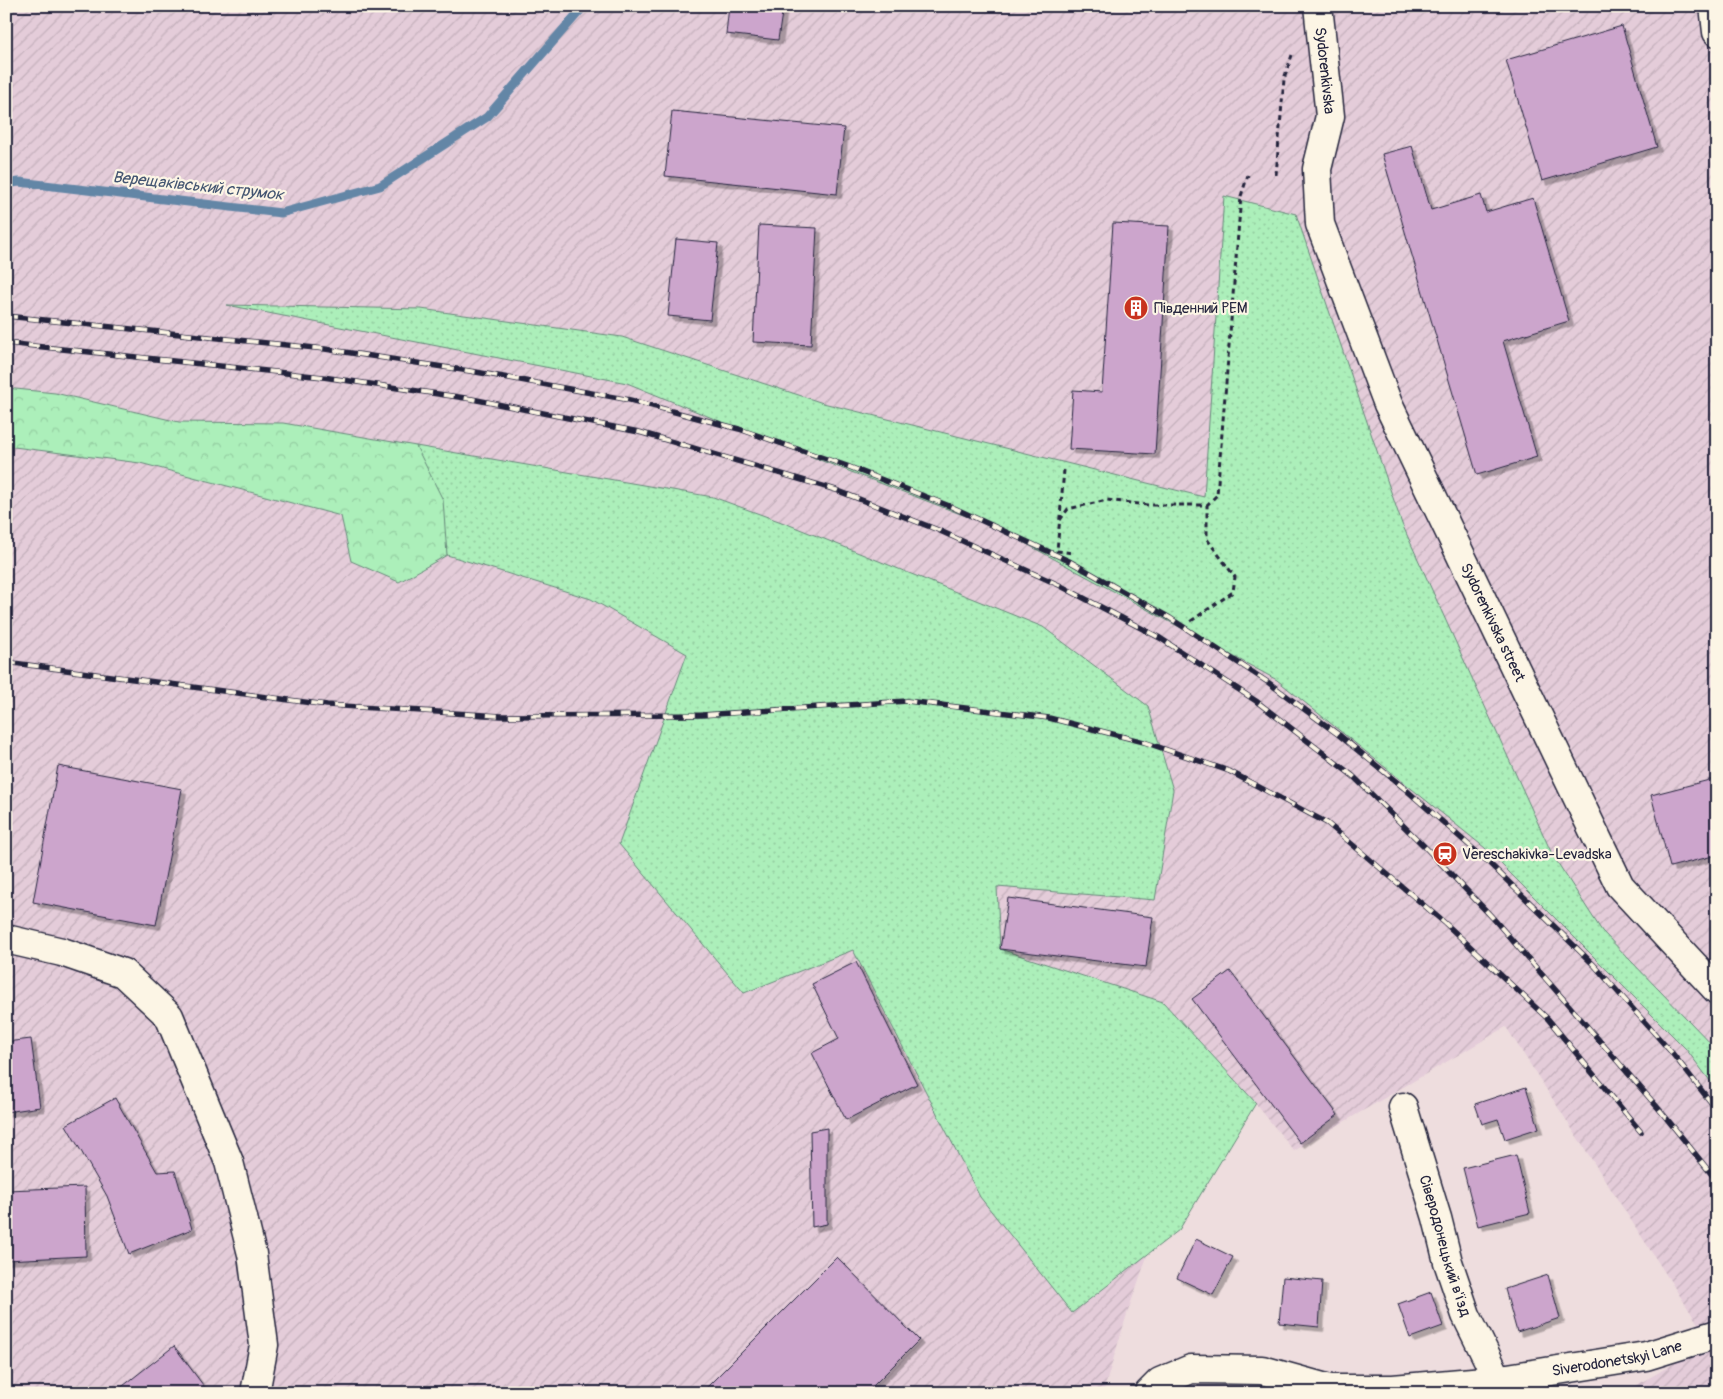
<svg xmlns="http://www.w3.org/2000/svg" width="1723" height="1399" font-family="Pangolin,sans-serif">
<defs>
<pattern id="industrial-furrows" width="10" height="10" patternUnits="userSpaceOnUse" patternTransform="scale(1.25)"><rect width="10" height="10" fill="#e4ccd9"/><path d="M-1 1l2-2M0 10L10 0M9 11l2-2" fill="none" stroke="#c3afbb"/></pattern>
<pattern id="green-dots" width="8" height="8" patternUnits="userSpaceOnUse" patternTransform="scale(1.25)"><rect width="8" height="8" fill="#acefba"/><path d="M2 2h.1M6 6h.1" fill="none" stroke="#94cda1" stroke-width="1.8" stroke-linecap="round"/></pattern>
<pattern id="forest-crowns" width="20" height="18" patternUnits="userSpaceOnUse" patternTransform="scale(1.25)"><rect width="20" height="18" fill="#acefba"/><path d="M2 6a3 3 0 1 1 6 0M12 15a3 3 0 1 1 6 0" fill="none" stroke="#94cda1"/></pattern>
<filter id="shadow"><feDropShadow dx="4.5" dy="4.5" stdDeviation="0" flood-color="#0004"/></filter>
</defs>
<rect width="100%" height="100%" fill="#eeddde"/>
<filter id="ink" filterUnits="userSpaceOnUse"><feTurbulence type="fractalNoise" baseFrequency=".02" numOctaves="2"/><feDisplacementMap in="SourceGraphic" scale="10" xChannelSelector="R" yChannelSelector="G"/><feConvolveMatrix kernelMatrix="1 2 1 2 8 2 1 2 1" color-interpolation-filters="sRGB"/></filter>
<g filter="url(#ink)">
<path fill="url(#industrial-furrows)" d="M 6,6 L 1717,6 L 1717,1327 L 1702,1330 L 1506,1027 L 1294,1151 L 1256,1104 L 1166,1202 L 1127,1314 L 1103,1393 L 6,1393 Z
M 1717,1342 L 1717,1393 L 1623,1393 L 1706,1345 Z"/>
<path fill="url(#green-dots)" stroke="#67887a" d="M 1224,196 L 1296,214 L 1402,524 L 1552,854 L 1602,931 L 1717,1050 L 1717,1090 L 1686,1049 L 1485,848 L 1277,680 L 997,528 L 739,429 L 627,383 L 227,305 L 421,309 L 622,337 L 823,403 L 1204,497 Z
M 416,446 L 713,497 L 787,524 L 1043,627 L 1148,706 L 1173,790 L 1155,900 L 997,887 L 1000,949 L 1163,1002 L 1256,1103 L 1179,1230 L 1072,1313 L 980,1197 L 853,950 L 744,993 L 619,844 L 687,654 L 591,599 L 447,555 Z"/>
<path fill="url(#forest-crowns)" stroke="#67887a" d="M 6,388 L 55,393 L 179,422 L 283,423 L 416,446 L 443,500 L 447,555 L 399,582 L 351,561 L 341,516 L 140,463 L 6,446 Z"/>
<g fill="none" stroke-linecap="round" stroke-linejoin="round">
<path stroke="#6386a6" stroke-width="9" d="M 6,184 L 19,182 L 281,213 L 380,186 L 487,117 L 584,6"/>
</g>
<path fill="#cca5cc" stroke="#22223b" filter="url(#shadow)" d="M 729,6 L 783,6 L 778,40 L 726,34 Z
M 1622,26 L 1657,147 L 1542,181 L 1506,60 Z
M 672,111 L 844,128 L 837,194 L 665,176 Z
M 1412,146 L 1431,210 L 1481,195 L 1486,212 L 1533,198 L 1569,321 L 1503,341 L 1537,457 L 1477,475 L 1382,154 Z
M 1113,223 L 1169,226 L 1155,454 L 1069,449 L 1073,390 L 1102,392 Z
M 759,225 L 817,228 L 811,345 L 753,342 Z
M 676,239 L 718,243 L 710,320 L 668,316 Z
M 58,766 L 182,789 L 156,925 L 33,902 Z
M 1717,778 L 1717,855 L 1670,867 L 1651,795 Z
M 1008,898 L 1153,917 L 1146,967 L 1000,949 Z
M 856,962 L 917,1084 L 846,1120 L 812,1053 L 839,1039 L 812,984 Z
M 1230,971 L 1338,1115 L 1300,1143 L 1192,999 Z
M 31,1039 L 40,1107 L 6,1112 L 6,1042 Z
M 1526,1087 L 1539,1128 L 1505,1139 L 1498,1119 L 1482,1124 L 1475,1104 Z
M 115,1098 L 157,1172 L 175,1171 L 192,1229 L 129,1254 L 107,1196 L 66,1125 Z
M 827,1128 L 827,1224 L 812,1227 L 810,1131 Z
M 1516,1155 L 1530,1213 L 1478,1226 L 1463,1168 Z
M 85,1187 L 86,1256 L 6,1260 L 6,1190 Z
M 1196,1239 L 1233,1257 L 1213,1295 L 1177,1278 Z
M 837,1257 L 919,1340 L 866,1393 L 701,1393 Z
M 1548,1275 L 1560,1318 L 1517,1332 L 1505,1289 Z
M 1283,1277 L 1322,1281 L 1319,1327 L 1279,1323 Z
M 1431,1292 L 1443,1326 L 1410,1338 L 1398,1304 Z
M 174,1346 L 209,1393 L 114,1393 Z"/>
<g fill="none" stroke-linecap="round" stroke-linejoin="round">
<defs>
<g id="minor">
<path id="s1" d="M 1318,6 L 1330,116 L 1317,169 L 1320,224 L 1388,404 L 1620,886 L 1717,990"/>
<path d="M 1714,6 L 1717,32"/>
<path d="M 6,939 L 62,952 L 123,973 L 169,1016 L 229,1162 L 252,1254 L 264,1345 L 255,1393"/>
<path id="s2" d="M 1403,1107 L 1437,1218 L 1448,1262 L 1466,1315 L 1498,1380"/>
<path id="s3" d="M 1149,1393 L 1160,1382 L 1191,1369 L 1262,1370 L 1330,1389 L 1393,1389 L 1495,1380 L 1646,1356 L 1717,1334"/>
</g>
</defs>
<use href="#minor" stroke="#22223b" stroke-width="31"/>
<path stroke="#22223b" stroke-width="3" stroke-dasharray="5 4" stroke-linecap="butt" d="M 1276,175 L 1284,79 L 1292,55
M 1064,470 L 1057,551 L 1073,553
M 1060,520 L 1068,509 L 1107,500 L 1147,505 L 1207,505 L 1217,495 L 1241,196 L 1248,175
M 1191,621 L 1233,592 L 1235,577 L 1207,539 L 1207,505"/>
<use href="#minor" stroke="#fcf5e5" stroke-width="28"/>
<defs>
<path id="rail" d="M 6,316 L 325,349 L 476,372 L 630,400 L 739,429 L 847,466 L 952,507 L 1069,561 L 1170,618 L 1269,683 L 1339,735 L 1404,788 L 1487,861 L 1594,965 L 1672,1053 L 1717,1110
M 6,343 L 323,377 L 472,399 L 639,432 L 836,490 L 938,530 L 1059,585 L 1160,638 L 1256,701 L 1353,776 L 1427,849 L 1492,917 L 1659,1109 L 1717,1181
M 6,662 L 327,705 L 501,716 L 702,715 L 907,701 L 1049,718 L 1144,742 L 1229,771 L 1327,823 L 1446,924 L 1548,1019 L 1641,1132"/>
</defs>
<use href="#rail" stroke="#22223b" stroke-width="5.5"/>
<use href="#rail" stroke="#fcf5e5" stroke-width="4" stroke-dasharray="11" stroke-linecap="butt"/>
</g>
</g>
<defs>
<symbol id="building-disc" viewBox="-11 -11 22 22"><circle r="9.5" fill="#c8321e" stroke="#fcf5e5"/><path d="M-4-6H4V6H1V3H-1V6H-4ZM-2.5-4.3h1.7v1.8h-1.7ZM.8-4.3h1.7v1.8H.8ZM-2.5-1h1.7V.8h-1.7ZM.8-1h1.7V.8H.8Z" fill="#fff"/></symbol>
<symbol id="station-disc" viewBox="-11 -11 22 22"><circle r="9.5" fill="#c8321e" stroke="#fcf5e5"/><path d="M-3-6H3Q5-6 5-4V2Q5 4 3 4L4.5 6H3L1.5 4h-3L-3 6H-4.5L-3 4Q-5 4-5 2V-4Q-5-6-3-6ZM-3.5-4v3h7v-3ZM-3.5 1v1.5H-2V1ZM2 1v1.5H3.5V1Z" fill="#fff"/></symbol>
</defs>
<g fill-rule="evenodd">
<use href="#building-disc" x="1122" y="294" width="28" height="28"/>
<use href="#station-disc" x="1431" y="840" width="28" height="28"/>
</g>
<g text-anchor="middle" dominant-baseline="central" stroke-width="4.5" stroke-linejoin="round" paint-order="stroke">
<g font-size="15" fill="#22223b" stroke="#fcf5e5">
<text stroke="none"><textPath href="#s1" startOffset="65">Sydorenkivska</textPath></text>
<text stroke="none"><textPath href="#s1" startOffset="655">Sydorenkivska street</textPath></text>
<text stroke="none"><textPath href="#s2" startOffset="145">Сіверодонецький в'їзд</textPath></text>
<text stroke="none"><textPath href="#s3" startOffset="480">Siverodonetskyi Lane</textPath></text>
</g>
<g font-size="15" fill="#22223b" stroke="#fcf5e5" text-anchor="start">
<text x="1154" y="308">Південний РЕМ</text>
<text x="1462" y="854">Vereschakivka-Levadska</text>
</g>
<g font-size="16" font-style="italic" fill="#425470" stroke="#fcf5e5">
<text transform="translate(198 186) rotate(6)">Верещаківський струмок</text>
</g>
</g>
<rect width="1723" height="1399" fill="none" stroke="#fcf5e5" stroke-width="25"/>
<rect x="12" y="12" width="1698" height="1374" fill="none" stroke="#22223b" stroke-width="2" filter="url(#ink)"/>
</svg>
